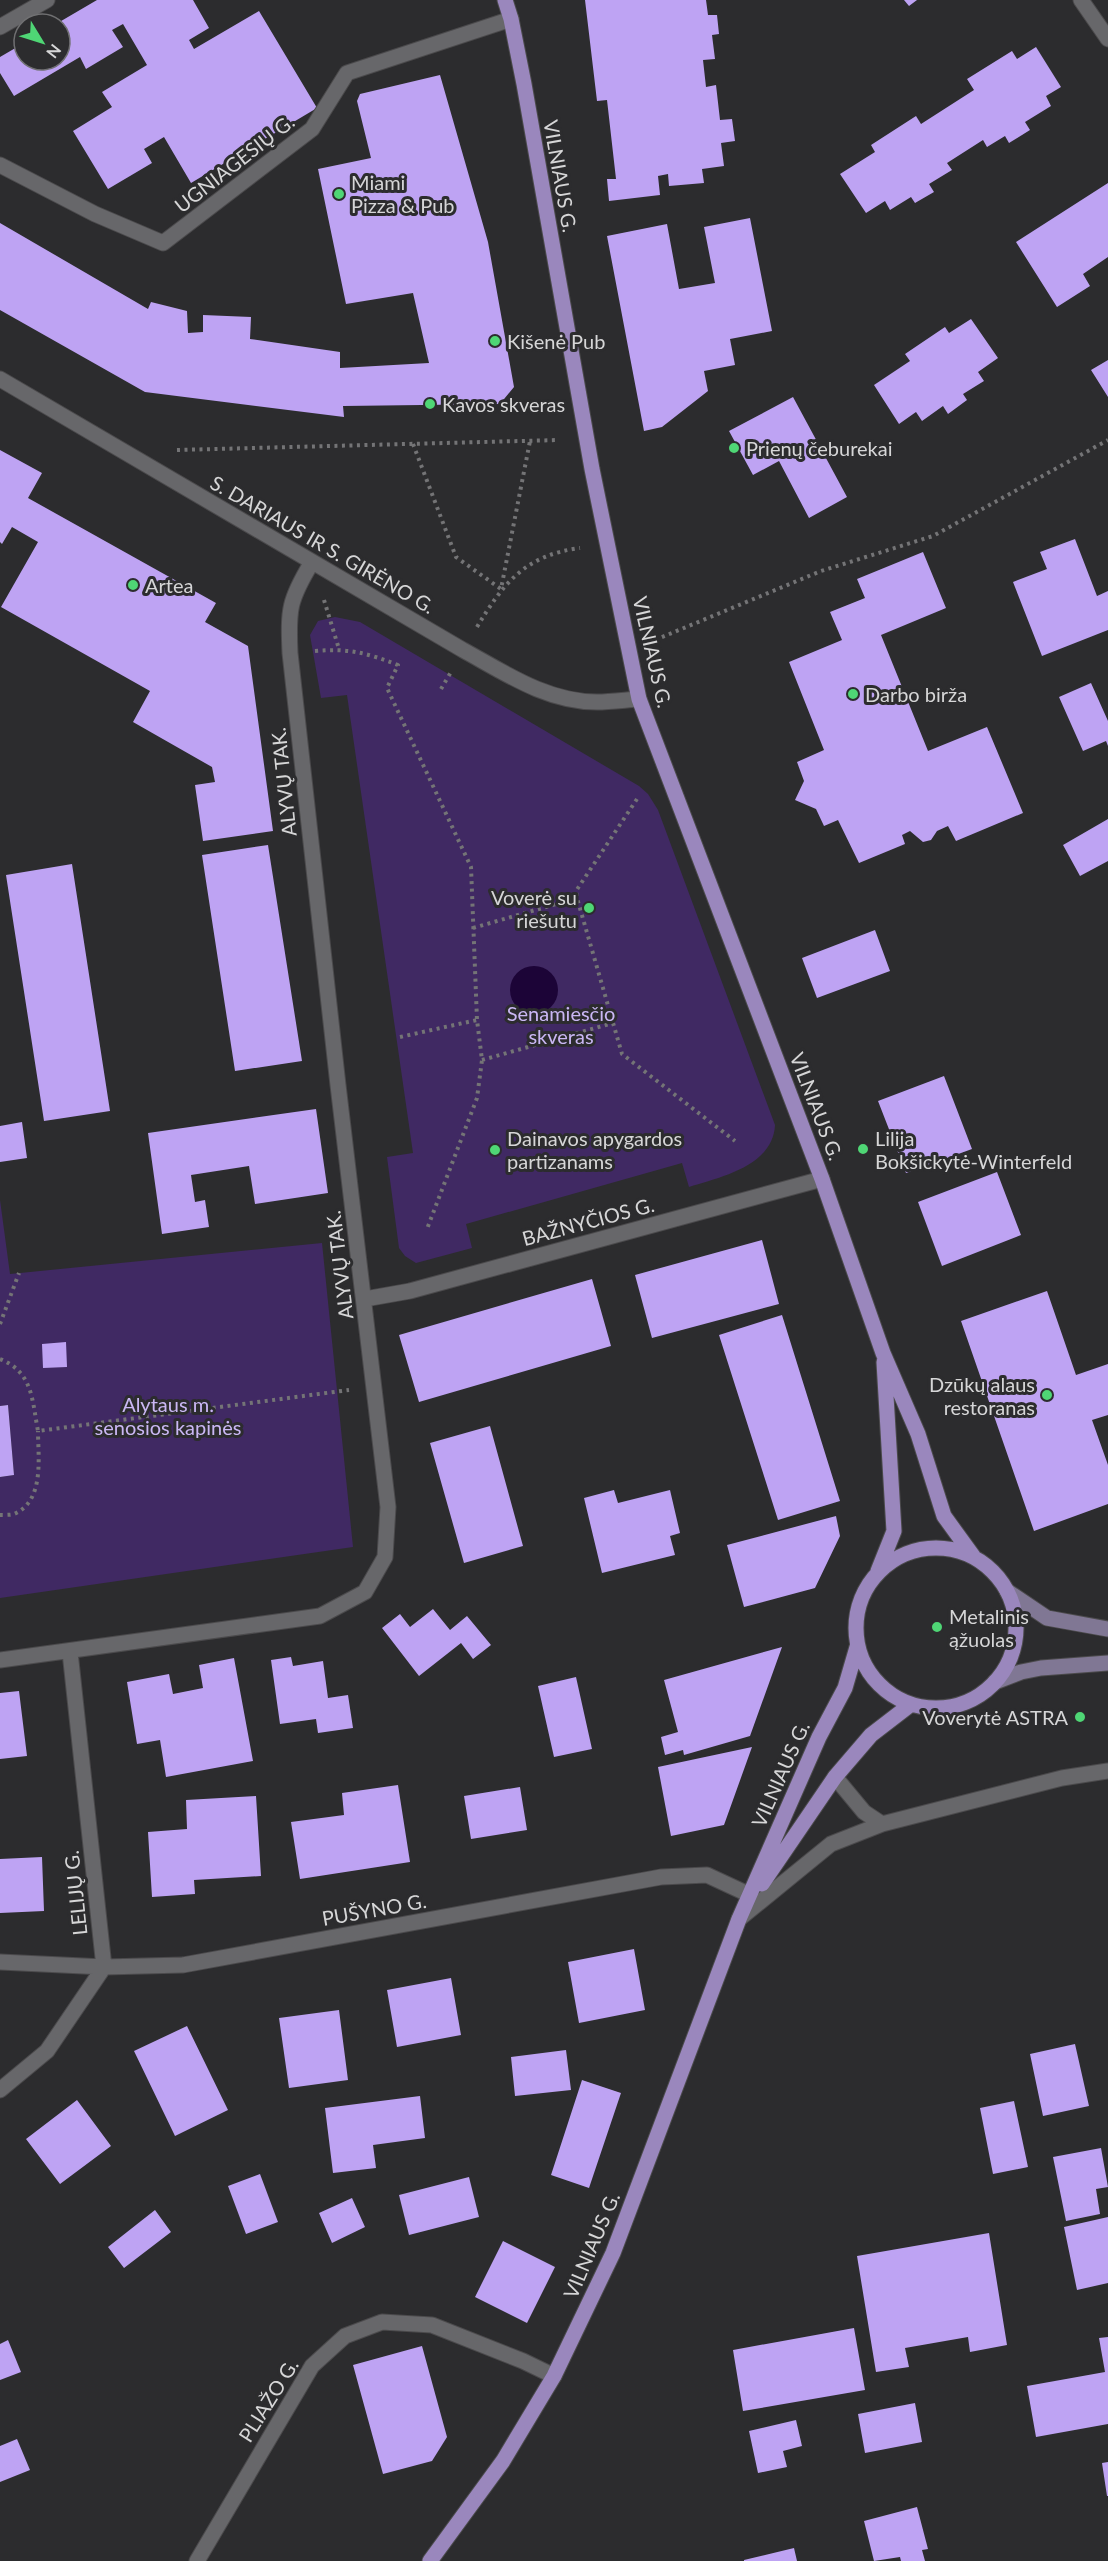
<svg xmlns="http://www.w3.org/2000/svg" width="1108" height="2561" font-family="Lato,sans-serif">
<rect width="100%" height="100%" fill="#2c2c2e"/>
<path fill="#402963" d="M 335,617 L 360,622 L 639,786 L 648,794 L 658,810 L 775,1125 C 773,1166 721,1177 689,1187 L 682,1163 L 466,1224 L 472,1248 L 416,1263 L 405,1256 L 399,1248 L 387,1157 L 413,1153 L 347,695 L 321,698 L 310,635 L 318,621 Z
M 0,1200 L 10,1274 L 322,1243 L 353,1547 L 0,1598 L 0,1477 L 14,1475 L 8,1405 L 0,1406 Z"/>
<path fill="#1c0437" d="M510 990a24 24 0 1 1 48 0a24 24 0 1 1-48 0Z"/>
<path fill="#bea3f3" d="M 97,0 L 193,0 L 209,28 L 189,40 L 194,49 L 259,11 L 317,108 L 191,183 L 164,137 L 144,149 L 152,163 L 108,189 L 73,131 L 112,107 L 102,92 L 147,65 L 123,24 L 112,30 L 123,47 L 86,69 L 80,57 L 14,96 L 0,73 L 0,57 L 24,43 L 24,60 L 60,60 L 60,24 L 56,24 Z
M 585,0 L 706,0 L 708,15 L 717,15 L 719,34 L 712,35 L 715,59 L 703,60 L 706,87 L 716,85 L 720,120 L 732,119 L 735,141 L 721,143 L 724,166 L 702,169 L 704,183 L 669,186 L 668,174 L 658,176 L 660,195 L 609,201 L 607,179 L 616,179 L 607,100 L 597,101 Z
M 904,0 L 917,0 L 909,6 Z
M 1036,47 L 1061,87 L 1046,96 L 1051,106 L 1025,122 L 1030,130 L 1009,143 L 1005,136 L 987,147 L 983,140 L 947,163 L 952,170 L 929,184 L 934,192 L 915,203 L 911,197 L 890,210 L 885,201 L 866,213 L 840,174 L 875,152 L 871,145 L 916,116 L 921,124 L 974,90 L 967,79 L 1012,51 L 1017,59 Z
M 440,75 L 488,242 L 514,387 L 500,404 L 343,406 L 344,417 L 145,392 L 0,310 L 0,223 L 148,309 L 151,302 L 187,311 L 188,333 L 203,332 L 203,315 L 251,317 L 250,339 L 340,352 L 340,368 L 429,363 L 413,293 L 346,304 L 318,169 L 371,158 L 357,101 L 360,94 Z
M 1108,183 L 1108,257 L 1083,274 L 1090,286 L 1057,307 L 1016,242 Z
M 750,218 L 772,331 L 730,339 L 735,365 L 704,371 L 708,391 L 662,427 L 644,431 L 607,236 L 667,224 L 679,289 L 715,283 L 704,227 Z
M 971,319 L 998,358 L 978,372 L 984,381 L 963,394 L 967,400 L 948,414 L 943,406 L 922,421 L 916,412 L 899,424 L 874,385 L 910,361 L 905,354 L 945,327 L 949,333 Z
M 1108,360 L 1108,397 L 1091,370 Z
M 793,397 L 847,497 L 809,518 L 779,461 L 753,475 L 729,431 Z
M 0,450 L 42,473 L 28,498 L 216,603 L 205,622 L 248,646 L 273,831 L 203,841 L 195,785 L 215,782 L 212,767 L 133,722 L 150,691 L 1,607 L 38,542 L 12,527 L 2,544 L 0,542 Z
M 1075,539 L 1097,596 L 1108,591 L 1108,630 L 1042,656 L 1013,582 L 1047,569 L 1040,552 Z
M 923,552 L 946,608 L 881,635 L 928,751 L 987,727 L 1023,813 L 956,841 L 948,826 L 937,831 L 931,840 L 923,842 L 910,831 L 902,835 L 905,844 L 859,863 L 838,820 L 824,826 L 816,809 L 795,800 L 804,781 L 797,762 L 824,750 L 789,662 L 842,640 L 830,612 L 865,598 L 857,579 Z
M 1091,683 L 1108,721 L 1108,746 L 1106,741 L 1083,751 L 1059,697 Z
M 1108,819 L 1108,861 L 1080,876 L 1063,845 Z
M 268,845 L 302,1061 L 235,1071 L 202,855 Z
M 72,864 L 110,1111 L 44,1121 L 6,875 Z
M 875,930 L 890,971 L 817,998 L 802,958 Z
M 944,1076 L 972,1149 L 906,1173 L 878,1101 Z
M 316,1109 L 328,1193 L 255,1204 L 249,1166 L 191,1175 L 195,1202 L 205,1200 L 209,1227 L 162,1234 L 148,1133 Z
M 22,1122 L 27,1158 L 0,1162 L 0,1126 Z
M 997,1172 L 1021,1235 L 942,1266 L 918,1202 Z
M 762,1240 L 779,1304 L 652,1338 L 635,1275 Z
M 592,1279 L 611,1346 L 419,1402 L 399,1335 Z
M 1047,1291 L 1076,1375 L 1108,1364 L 1108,1415 L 1092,1420 L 1108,1465 L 1108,1504 L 1034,1531 L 961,1321 Z
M 782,1315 L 840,1501 L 778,1520 L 719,1335 Z
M 66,1342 L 67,1367 L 43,1368 L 42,1344 Z
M 8,1405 L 14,1475 L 0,1477 L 0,1406 Z
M 490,1426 L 523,1546 L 464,1563 L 430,1443 Z
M 614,1490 L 618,1503 L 670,1490 L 680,1533 L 670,1536 L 675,1555 L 602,1573 L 584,1498 Z
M 836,1516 L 840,1536 L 815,1588 L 744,1607 L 727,1545 Z
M 433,1609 L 450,1630 L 467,1616 L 491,1645 L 473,1659 L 461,1643 L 419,1676 L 382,1628 L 400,1614 L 410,1627 Z
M 782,1647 L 750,1736 L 684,1755 L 683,1750 L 665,1755 L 661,1737 L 678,1732 L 664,1680 Z
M 291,1657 L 293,1666 L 323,1661 L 328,1698 L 348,1695 L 353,1728 L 318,1733 L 316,1719 L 280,1724 L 271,1660 Z
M 234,1658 L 253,1761 L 166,1777 L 160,1740 L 137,1744 L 127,1682 L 169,1674 L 173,1694 L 203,1688 L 199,1665 Z
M 576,1677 L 592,1749 L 554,1757 L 538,1686 Z
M 19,1691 L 27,1756 L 0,1759 L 0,1693 Z
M 752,1747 L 724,1825 L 671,1836 L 658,1767 Z
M 398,1785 L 410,1862 L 300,1879 L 291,1822 L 344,1815 L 342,1793 Z
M 520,1787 L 527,1830 L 471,1839 L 464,1796 Z
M 256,1796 L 261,1876 L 194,1880 L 195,1894 L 152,1897 L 148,1832 L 187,1829 L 186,1800 Z
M 42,1857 L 44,1911 L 0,1913 L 0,1859 Z
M 634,1949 L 645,2010 L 579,2023 L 568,1962 Z
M 451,1978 L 461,2035 L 397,2047 L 387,1990 Z
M 339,2010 L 348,2080 L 289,2088 L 279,2018 Z
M 187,2026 L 228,2110 L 175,2136 L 134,2051 Z
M 1075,2044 L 1089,2106 L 1043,2116 L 1030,2054 Z
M 566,2050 L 571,2090 L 515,2096 L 511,2057 Z
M 582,2080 L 621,2093 L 589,2188 L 551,2175 Z
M 420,2096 L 425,2138 L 373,2145 L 376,2168 L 333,2173 L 325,2108 Z
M 77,2100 L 111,2146 L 60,2184 L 26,2139 Z
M 1014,2101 L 1028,2167 L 993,2174 L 980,2108 Z
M 1101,2148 L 1108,2187 L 1096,2189 L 1100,2214 L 1066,2221 L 1053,2157 Z
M 260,2174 L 278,2222 L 246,2234 L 228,2186 Z
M 469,2177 L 479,2217 L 409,2235 L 399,2195 Z
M 352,2198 L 365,2227 L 332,2243 L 319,2213 Z
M 155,2210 L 171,2232 L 124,2268 L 108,2247 Z
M 1108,2217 L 1108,2283 L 1077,2290 L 1064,2227 Z
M 989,2233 L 1007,2345 L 970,2352 L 968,2337 L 905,2348 L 909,2367 L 876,2372 L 857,2256 Z
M 503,2241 L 555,2267 L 527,2323 L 475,2297 Z
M 854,2328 L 865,2390 L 743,2411 L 733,2350 Z
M 1108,2337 L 1108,2424 L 1036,2437 L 1027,2386 L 1105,2372 L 1099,2338 Z
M 8,2340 L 21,2372 L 0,2380 L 0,2344 Z
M 422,2346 L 447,2437 L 432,2461 L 383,2474 L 353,2365 Z
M 915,2403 L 922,2442 L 865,2453 L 858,2414 Z
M 796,2420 L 802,2446 L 783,2451 L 787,2467 L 758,2473 L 749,2431 Z
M 17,2439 L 30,2470 L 0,2482 L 0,2446 Z
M 1108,2462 L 1108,2496 L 1107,2496 L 1102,2463 Z
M 917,2507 L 928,2549 L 922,2550 L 925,2561 L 901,2561 L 900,2557 L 874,2561 L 864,2521 Z
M 794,2548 L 797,2561 L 744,2561 L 744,2560 Z"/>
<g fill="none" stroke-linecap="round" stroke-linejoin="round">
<defs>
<path id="street" d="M 1081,0 L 1108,39
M 0,27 L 47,0
M 0,165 L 95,214 L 163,243 L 312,129 L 347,73 L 511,19
M 0,379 L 463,650 C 505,673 547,702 597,702 C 610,702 625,700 639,699
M 365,1299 L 410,1291 L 822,1179
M 0,1660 L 320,1616 L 365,1592 L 385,1557 L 388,1507 L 338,1085 L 290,653 C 288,609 289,600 312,562
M 835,1777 L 864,1812 L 882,1824
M 739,1919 L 831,1844 L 882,1824 L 1062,1778 L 1108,1771
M 0,1962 L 104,1967 L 183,1965 L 661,1877 L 707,1875 L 750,1895
M 0,2090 L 47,2051 L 104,1967 L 70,1652
M 197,2561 L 312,2366 L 345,2336 L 382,2322 L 432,2325 L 523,2361 L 554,2376"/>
<path id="secondary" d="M 1007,1591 L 1047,1618 L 1108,1629
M 995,1682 L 1021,1672 L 1041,1668 L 1108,1663"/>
<path id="primary" d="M 505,0 L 511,19 L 524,84 L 592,469 L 639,699 L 822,1179 L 883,1353 L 918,1434 L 944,1516 L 973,1556
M856 1628a80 80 0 1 1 160 0a80 80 0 1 1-160 0Z
M 878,1571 L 894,1531 L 884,1362
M 762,1884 L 835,1777 L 871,1735 L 910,1705
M 430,2561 L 503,2461 L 554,2376 L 613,2253 L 739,1919 L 819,1737 L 845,1688 L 857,1647"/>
</defs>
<use href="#street" stroke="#4b4a4c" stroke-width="17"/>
<use href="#secondary" stroke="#4b4a4c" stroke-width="17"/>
<use href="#primary" stroke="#4b4a4c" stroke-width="17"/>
<path stroke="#747476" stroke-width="4" stroke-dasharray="3 4.5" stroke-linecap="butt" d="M 413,444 L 456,557 L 501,589 L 530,441
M 177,450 L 559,440
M 324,600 L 339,649
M 477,627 C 504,582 526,555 580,548
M 655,640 L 821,571 L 933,536 L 1108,440
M 315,651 C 349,648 367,653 398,665 L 387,688 L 471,867 L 477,1020 L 482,1060 L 477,1098 L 427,1229
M 441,689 L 451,672
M 637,799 L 576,891 L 577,898 L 622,1054 L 735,1141
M 473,928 L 577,898
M 400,1037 L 477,1020
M 482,1060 L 613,1023
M 0,1324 L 19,1273
M 0,1359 C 33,1372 32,1400 38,1431 L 349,1390
M 0,1515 C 4,1515 11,1515 14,1514 C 45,1501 38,1457 38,1431"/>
<use href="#street" stroke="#67676a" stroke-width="15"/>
<use href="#secondary" stroke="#807794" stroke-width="15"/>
<use href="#primary" stroke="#9a87bd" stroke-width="15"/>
</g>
<g fill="#4fd675" stroke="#2c2c2e" stroke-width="2">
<circle cx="339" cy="194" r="6"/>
<circle cx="495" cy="341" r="6"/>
<circle cx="430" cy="404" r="6"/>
<circle cx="734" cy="448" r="6"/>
<circle cx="133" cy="585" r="6"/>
<circle cx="853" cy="694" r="6"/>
<circle cx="589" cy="908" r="6"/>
<circle cx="863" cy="1149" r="6"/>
<circle cx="495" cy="1150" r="6"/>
<circle cx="1047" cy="1395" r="6"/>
<circle cx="937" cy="1627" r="6"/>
<circle cx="1080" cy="1717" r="6"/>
</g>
<g text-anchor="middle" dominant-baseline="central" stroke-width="6" stroke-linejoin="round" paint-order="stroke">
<g font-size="20" fill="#d6d6d7" stroke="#2c2c2e">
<text transform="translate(234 163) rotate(-38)">UGNIAGESIŲ G.</text>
<text transform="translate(561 176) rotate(80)">VILNIAUS G.</text>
<text transform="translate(323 544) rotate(30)">S. DARIAUS IR S. GIRĖNO G.</text>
<text transform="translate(653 652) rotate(77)">VILNIAUS G.</text>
<text transform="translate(283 782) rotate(-96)">ALYVŲ TAK.</text>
<text transform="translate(817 1106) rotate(69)">VILNIAUS G.</text>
<text transform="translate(588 1221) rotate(-15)">BAŽNYČIOS G.</text>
<text transform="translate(339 1265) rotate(-97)">ALYVŲ TAK.</text>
<text transform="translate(780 1774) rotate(-66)">VILNIAUS G.</text>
<text transform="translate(75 1893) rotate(-96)">LELIJŲ G.</text>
<text transform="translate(374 1909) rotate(-10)">PUŠYNO G.</text>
<text transform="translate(591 2245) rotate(-67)">VILNIAUS G.</text>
<text transform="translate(268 2400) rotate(-58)">PLIAŽO G.</text>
</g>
<g font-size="20" fill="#d6d6d7" stroke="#2c2c2e" text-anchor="start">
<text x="351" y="182">Miami<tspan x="351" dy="23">Pizza &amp; Pub</tspan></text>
<text x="507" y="341">Kišenė Pub</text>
<text x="442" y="404">Kavos skveras</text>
<text x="746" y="448">Prienų čeburekai</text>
<text x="145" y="585">Artea</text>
<text x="865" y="694">Darbo birža</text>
<text x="577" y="897" text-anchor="end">Voverė su<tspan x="577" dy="23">riešutu</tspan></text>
<text x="507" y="1138">Dainavos apygardos<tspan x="507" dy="23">partizanams</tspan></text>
<text x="875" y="1138">Lilija<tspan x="875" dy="23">Bokšickytė-Winterfeld</tspan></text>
<text x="1035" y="1384" text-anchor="end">Dzūkų alaus<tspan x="1035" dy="23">restoranas</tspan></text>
<text x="949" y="1616">Metalinis<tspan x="949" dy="23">ąžuolas</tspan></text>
<text x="1068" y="1717" text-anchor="end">Voverytė ASTRA</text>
</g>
<g font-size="20" fill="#cab7f4" stroke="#2c2c2e">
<text x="561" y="1013">Senamiesčio<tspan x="561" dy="23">skveras</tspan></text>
<text x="168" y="1404">Alytaus m.<tspan x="168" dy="23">senosios kapinės</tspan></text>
</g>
</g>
<g transform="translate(42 42) rotate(128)"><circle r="28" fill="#2c2c2e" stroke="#707072" stroke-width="1.5"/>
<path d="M0-4.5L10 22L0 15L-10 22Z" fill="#4fd675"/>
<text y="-9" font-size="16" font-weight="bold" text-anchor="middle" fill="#d6d6d7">N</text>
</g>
</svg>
